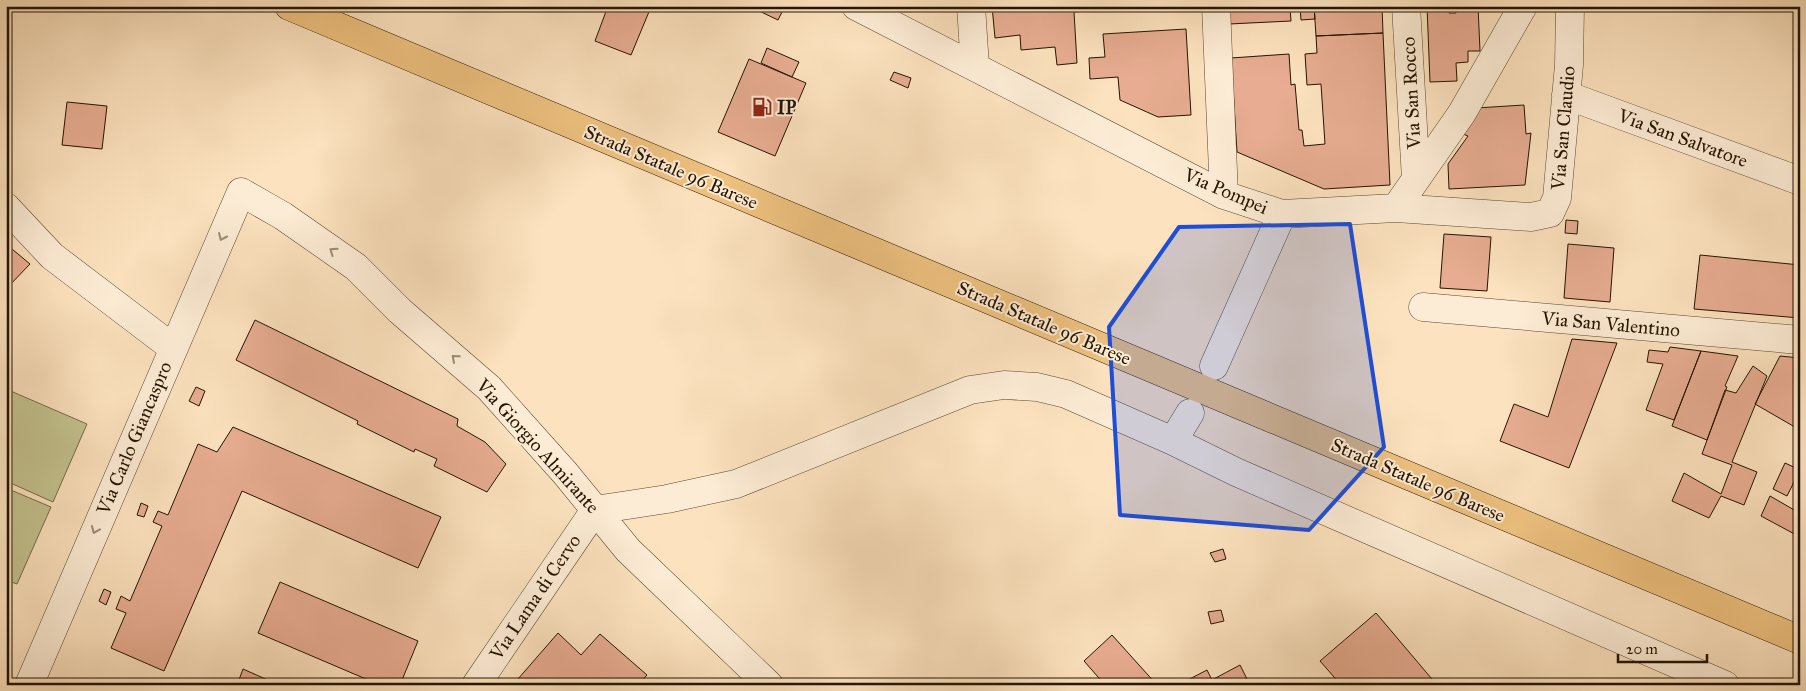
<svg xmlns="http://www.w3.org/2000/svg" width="1806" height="691" font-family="'IM FELL Great Primer',serif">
<rect width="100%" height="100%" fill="#fce2be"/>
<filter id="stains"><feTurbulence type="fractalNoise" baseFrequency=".004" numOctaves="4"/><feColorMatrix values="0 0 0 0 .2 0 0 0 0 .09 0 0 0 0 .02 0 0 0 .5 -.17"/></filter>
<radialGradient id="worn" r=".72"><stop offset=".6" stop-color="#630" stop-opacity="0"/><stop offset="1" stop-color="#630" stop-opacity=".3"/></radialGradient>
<path fill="#c3c28f" stroke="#736b48" d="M 6,389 L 87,424 L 53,502 L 6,481 Z
M 6,488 L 51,507 L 17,584 L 6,580 Z"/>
<path fill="#e7ac91" stroke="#231401" d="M 608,6 L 651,7 L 631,55 L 595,41 Z
M 759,6 L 774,6 L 783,10 L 778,20 L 757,10 Z
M 992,6 L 1100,6 L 1100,10 L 1074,12 L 1077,63 L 1057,65 L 1055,47 L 1021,50 L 1020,35 L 995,38 Z
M 1228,6 L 1314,6 L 1315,19 L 1301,20 L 1300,7 L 1290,8 L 1291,21 L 1229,24 Z
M 1314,6 L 1382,6 L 1383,33 L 1316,36 Z
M 1427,6 L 1448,6 L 1449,13 L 1456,13 L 1455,6 L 1478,6 L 1480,51 L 1468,51 L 1468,62 L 1456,63 L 1457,81 L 1430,82 Z
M 1186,29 L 1191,115 L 1158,117 L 1120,100 L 1118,77 L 1090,79 L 1089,58 L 1105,57 L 1103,34 Z
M 1383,33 L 1390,185 L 1324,189 L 1237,152 L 1231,58 L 1289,54 L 1291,85 L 1295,84 L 1299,130 L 1302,130 L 1304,146 L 1325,144 L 1321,84 L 1307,85 L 1305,54 L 1317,53 L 1316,36 Z
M 767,48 L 799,62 L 792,77 L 761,63 Z
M 749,59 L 806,83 L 775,156 L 718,132 Z
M 894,72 L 911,78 L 908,88 L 890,80 Z
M 67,102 L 107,106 L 102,149 L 62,145 Z
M 1524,105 L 1526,134 L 1531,133 L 1525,185 L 1449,189 L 1448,164 L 1468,136 L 1463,134 L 1476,108 Z
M 1566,220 L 1578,221 L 1577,234 L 1565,233 Z
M 1444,234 L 1491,237 L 1487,291 L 1440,288 Z
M 6,244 L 30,264 L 6,289 Z
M 1568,244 L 1614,248 L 1610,302 L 1564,298 Z
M 1700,255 L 1800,265 L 1800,318 L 1694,309 Z
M 255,320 L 458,419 L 457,426 L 485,442 L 506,464 L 487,492 L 434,466 L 437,459 L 415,449 L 414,452 L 357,424 L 358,421 L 236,360 Z
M 1572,339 L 1617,343 L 1569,468 L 1500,441 L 1514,404 L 1548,417 Z
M 1670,347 L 1701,351 L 1674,420 L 1646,410 L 1663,364 L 1647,362 L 1649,350 L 1668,352 Z
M 1701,351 L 1738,356 L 1725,386 L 1727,387 L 1707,440 L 1672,426 Z
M 1780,356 L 1800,358 L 1800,430 L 1755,404 Z
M 1753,366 L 1767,376 L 1732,462 L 1757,472 L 1744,505 L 1721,496 L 1709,518 L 1672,501 L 1684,473 L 1721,494 L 1732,465 L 1702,454 L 1725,390 L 1736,393 Z
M 196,387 L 205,391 L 199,406 L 189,401 Z
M 233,427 L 441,517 L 418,568 L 242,491 L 164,671 L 111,648 L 126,613 L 116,609 L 121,596 L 130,601 L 162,526 L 153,522 L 158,511 L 168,515 L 198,444 L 217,452 Z
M 1785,463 L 1800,470 L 1787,496 L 1773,489 Z
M 1770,496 L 1796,511 L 1800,504 L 1800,537 L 1761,516 Z
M 141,503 L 148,506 L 144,517 L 137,515 Z
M 1223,549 L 1226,559 L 1215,562 L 1210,553 Z
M 280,582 L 418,641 L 400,685 L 380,685 L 258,633 Z
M 104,589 L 111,592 L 106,605 L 99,601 Z
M 1221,610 L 1224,621 L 1211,624 L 1208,612 Z
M 1376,613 L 1437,685 L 1341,685 L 1320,661 Z
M 558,633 L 581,655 L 600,634 L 647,675 L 638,685 L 523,685 L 518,679 Z
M 1112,635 L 1157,685 L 1105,685 L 1084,661 Z
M 1240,665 L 1250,685 L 1183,685 L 1182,683 L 1207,670 L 1212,680 Z
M 243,669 L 279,685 L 237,685 Z"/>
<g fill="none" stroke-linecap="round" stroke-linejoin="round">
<defs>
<path id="minor" d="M 856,6 L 1224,195 L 1282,214 L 1396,208 L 1462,113 L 1523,6
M 971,6 L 975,67
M 1216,6 L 1224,195
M 1406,6 L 1416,179
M 1566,95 L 1800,181
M 6,207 L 52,256 L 173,348
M 1396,208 L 1531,217 L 1550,213 L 1557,198 L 1569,65 L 1570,6
M 1423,307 L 1800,340
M 1214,366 L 1282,214
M 1173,441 L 1190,413
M 595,510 L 667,499 L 736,484 L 970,390 L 1004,385 L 1037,387 L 1066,394 L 1173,441 L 1236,472 L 1725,685
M 29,685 L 241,192 L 283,216 L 356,267 L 400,311 L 489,388 L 565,473 L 628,550 L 769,685
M 476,685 L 595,510"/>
<path id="major" d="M 289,6 L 1800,640"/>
</defs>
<use href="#minor" stroke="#594830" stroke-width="29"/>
<use href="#major" stroke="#231401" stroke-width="29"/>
<use href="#minor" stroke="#fdecd5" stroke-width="28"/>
<use href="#major" stroke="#eec17f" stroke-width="28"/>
</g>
<defs><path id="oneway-chevron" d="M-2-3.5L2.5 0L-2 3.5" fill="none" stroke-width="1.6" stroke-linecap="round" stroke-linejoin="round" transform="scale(1.25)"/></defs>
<g stroke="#9b8b76">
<use href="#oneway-chevron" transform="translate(222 237) rotate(114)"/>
<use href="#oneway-chevron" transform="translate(333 251) rotate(-145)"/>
<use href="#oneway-chevron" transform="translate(455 358) rotate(-139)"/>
<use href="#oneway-chevron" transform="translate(95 530) rotate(113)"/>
</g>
<path fill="#1d4ed8" fill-opacity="0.2" stroke="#1d4ed8" stroke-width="4" stroke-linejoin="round" d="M 1350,224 L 1384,447 L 1309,530 L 1120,515 L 1109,327 L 1179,227 Z"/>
<defs>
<symbol id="fuel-bare" viewBox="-9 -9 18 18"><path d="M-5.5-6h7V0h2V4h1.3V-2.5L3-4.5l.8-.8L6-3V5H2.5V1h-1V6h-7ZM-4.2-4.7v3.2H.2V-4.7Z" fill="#8f2418" stroke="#fdecd5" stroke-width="2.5" paint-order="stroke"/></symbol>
</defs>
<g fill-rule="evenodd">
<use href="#fuel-bare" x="748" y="93" width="28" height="28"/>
</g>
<g text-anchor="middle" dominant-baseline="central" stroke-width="4" stroke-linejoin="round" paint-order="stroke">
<g font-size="19" fill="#231401" stroke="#fdecd5">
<text transform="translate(1411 93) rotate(-93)">Via San Rocco</text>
<text transform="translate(1563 128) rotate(-85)">Via San Claudio</text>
<text transform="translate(1683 138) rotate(20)">Via San Salvatore</text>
<text transform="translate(671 167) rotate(23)">Strada Statale 96 Barese</text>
<text transform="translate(1226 191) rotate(23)">Via Pompei</text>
<text transform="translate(1044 323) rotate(23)">Strada Statale 96 Barese</text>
<text transform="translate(1611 324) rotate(5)">Via San Valentino</text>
<text transform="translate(134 438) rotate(-67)">Via Carlo Giancaspro</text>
<text transform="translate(538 446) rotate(48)">Via Giorgio Almirante</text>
<text transform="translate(1418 480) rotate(23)">Strada Statale 96 Barese</text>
<text transform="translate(535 597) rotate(-56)">Via Lama di Cervo</text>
</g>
<g font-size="19" font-weight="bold" fill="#231401" stroke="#fdecd5" text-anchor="start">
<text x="777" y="107">IP</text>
</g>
</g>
<rect width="1806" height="691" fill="none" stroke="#fce2be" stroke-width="25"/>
<rect x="8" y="8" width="1791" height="676" fill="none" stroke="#231401" stroke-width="2.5"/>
<rect x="12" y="12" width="1781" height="666" fill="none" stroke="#231401"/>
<path d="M1618 654v8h89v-8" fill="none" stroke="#231401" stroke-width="2.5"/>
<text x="1626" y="654" font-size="15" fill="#231401" stroke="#fdecd5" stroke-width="4" paint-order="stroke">20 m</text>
<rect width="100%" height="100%" filter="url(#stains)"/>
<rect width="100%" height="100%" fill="url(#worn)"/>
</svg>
